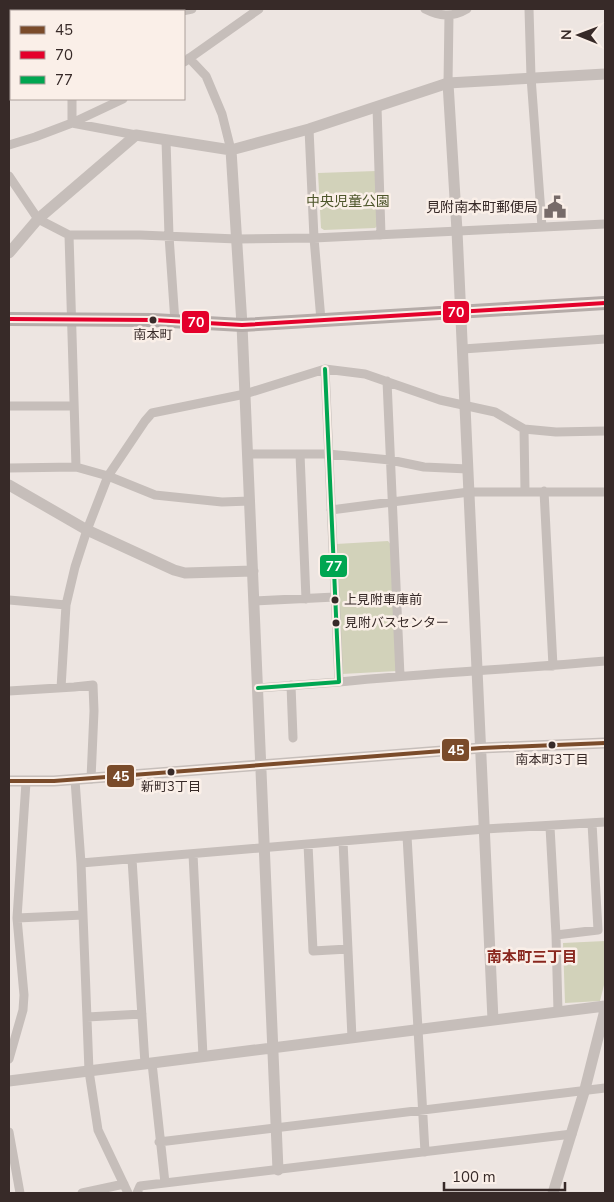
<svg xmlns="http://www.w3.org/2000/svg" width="614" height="1202" font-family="'Nunito Sans','Noto Sans JP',sans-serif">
<rect width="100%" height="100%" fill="#ede5e1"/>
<path fill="#d2d2ba" d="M 376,171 L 378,225 L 375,228 L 324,230 L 321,228 L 318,173 Z
M 388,541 L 392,546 L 397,671 L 342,674 L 336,544 Z
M 605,941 L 605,981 L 600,1001 L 565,1003 L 563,943 Z"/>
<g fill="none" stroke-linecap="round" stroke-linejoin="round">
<path stroke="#c6beba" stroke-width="9" d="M 425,9 C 439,16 452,18 467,9
M 529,9 L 531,77 L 542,227
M 13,11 L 13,9
M 182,11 L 192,9
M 9,40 L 11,40
M 189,58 L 206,76 L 222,114 L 231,150
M 184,62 L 259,9
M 448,83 L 449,15
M 72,99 L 72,123 L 123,99
M 377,107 L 381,235
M 309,129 L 314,238 L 321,320
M 166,140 L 169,236 L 175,322
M 9,145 L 35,137 L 72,123 L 136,135
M 9,176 L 38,219 L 69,235 L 140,235 L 237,239 L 314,238 L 605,224
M 69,235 L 76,467
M 463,349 L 605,339
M 387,381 L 400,676
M 9,406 L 74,406
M 524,429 L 525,491
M 248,454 L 328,454 L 390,460 L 424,467 L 468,469
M 300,454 L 306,599
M 9,468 L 76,467 L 108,476 L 155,495 L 222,502 L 250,501
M 544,491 L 553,666
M 331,510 L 469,492 L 605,492
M 9,600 L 66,605
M 254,601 L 335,597
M 339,682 C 427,673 516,669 605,661
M 291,685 L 293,738
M 61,688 L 66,605 L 75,567 L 87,530 L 108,476 L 145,421 L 152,413 L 245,394 L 325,369 L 365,374 L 440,400 L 495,412 L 524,429 L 556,432 L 605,431
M 258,688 L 339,682 L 325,369
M 9,691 L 74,687 L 93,685 L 94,711 L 91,779
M 75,780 L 81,863 L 89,1071 L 98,1130 L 128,1193
M 550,827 L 556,935 L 558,1012
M 407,836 L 425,1152
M 343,841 L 352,1038
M 308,844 L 313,951 L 348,949
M 193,854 L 203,1056
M 132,859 L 145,1064
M 81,863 L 485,829 L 605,822
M 17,918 L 83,915
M 556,935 L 598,930 L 592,823
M 87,1017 L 142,1014
M 9,1059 L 23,1010 L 24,995 L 17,918 L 26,782
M 152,1063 L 165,1183
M 9,1132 L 20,1193
M 159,1142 L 605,1088
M 82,1193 L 124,1184
M 137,1193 L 140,1186 L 572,1134"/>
<path stroke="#c6beba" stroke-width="11" d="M 448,83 L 457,231 L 493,1020
M 231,150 L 242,325 L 278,1170
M 9,253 L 38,219 L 136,135 L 231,150 L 309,129 L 448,83 L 605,74
M 9,485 L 87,530 L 174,570 L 185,573 L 253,571
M 9,781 L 54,781 L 481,748 L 605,743
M 9,1081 L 605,1006
M 553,1193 L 585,1089 L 605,1010"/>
<path stroke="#b5aca9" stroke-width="14" d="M 9,319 L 153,320 L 242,325 L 605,303"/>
<defs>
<path id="bus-1" d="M 9,781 L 54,781 L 481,748 L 605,743"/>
<path id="bus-2" d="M 9,319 L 153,320 L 242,325 L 605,303"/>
<path id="bus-3" d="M 258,688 L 339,682 L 325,369"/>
</defs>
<use href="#bus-1" stroke="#faefe8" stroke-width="8"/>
<use href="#bus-2" stroke="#faefe8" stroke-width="8"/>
<use href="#bus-3" stroke="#faefe8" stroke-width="8"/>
<use href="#bus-1" stroke="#7a4b2a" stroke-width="4"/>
<use href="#bus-2" stroke="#e4002b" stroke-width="4"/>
<use href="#bus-3" stroke="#00a651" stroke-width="4"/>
</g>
<defs>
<symbol id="civic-bare" viewBox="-9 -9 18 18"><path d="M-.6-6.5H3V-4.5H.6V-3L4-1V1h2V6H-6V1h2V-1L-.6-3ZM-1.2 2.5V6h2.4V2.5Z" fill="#776b69" stroke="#faefe8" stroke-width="2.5" paint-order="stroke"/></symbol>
</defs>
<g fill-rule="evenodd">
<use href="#civic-bare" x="539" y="191" width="32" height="32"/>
</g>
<g fill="#372a28" stroke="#faefe8" stroke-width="2">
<circle cx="153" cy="320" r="4.5"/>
<circle cx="335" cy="600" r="4.5"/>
<circle cx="336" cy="623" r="4.5"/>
<circle cx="552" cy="745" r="4.5"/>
<circle cx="171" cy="772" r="4.5"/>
</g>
<g text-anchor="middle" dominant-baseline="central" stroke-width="5" stroke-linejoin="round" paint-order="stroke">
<g font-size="13" fill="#372a28" stroke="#faefe8">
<text x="153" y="335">南本町</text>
<text x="344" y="600" text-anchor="start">上見附車庫前</text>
<text x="345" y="623" text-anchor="start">見附バスセンター</text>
<text x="552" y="760">南本町3丁目</text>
<text x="171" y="787">新町3丁目</text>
</g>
<g font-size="14" fill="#4d562b" stroke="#faefe8">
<text x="348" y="201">中央児童公園</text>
</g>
<g font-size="14" fill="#372a28" stroke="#faefe8" text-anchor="end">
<text x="538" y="207">見附南本町郵便局</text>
</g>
<g font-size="15" font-weight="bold" fill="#89271e" stroke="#faefe8">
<text x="532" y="957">南本町三丁目</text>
</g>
</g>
<g stroke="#faefe8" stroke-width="2">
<rect x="442" y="300" width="28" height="24" rx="5" fill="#e4002b"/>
<rect x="181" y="310" width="29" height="24" rx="5" fill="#e4002b"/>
<rect x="319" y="554" width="29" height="24" rx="5" fill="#00a651"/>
<rect x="441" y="738" width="29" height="24" rx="5" fill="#7a4b2a"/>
<rect x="106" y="764" width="29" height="24" rx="5" fill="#7a4b2a"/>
</g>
<g font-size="14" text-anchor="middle" font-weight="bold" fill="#fff">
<text x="456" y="317">70</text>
<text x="196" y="327">70</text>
<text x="334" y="571">77</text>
<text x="456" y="755">45</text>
<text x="121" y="781">45</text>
</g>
<rect width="614" height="1202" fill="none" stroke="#372a28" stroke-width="20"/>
<rect x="10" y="10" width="175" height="90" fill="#faefe8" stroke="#aca09b"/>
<rect x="20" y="26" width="25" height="8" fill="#7a4b2a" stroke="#aca09b"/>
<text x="55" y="35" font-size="15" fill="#372a28">45</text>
<rect x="20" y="51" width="25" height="8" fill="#e4002b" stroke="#aca09b"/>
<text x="55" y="60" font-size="15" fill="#372a28">70</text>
<rect x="20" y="76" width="25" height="8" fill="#00a651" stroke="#aca09b"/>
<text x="55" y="85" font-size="15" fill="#372a28">77</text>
<g transform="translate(579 35) rotate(271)" stroke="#faefe8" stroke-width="4" paint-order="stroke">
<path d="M0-4L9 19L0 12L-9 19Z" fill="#372a28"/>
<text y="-8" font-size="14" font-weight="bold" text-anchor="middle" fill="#372a28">N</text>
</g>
<path d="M444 1182v8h121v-8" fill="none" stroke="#372a28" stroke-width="2.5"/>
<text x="452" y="1182" font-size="15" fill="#372a28" stroke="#faefe8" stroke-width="4" paint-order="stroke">100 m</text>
</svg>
